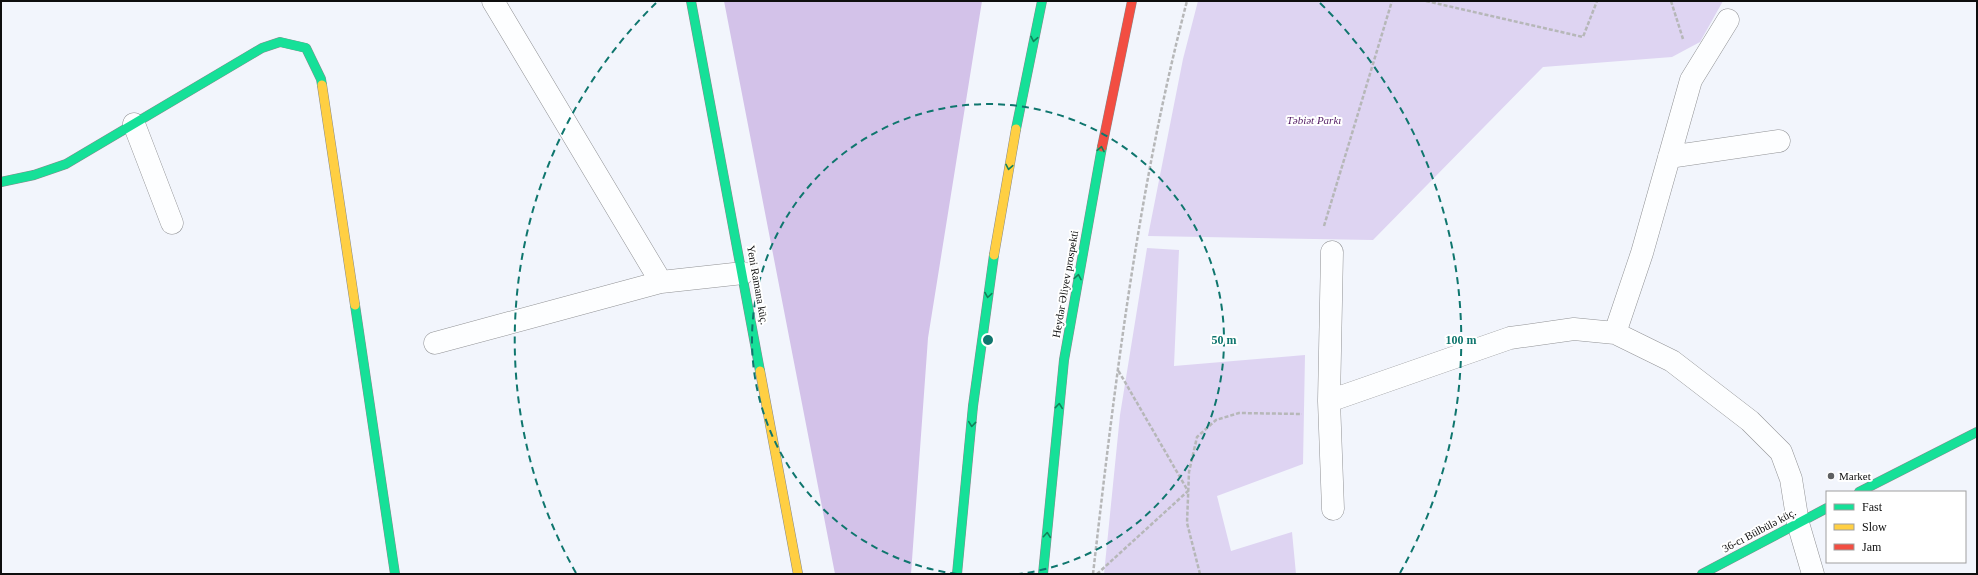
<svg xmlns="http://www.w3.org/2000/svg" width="1978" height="575" font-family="Georgia,serif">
<rect width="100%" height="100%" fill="#f2f5fc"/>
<path fill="#ded4f2" d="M 1198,1 L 1723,1 L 1700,42 L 1672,57 L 1543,67 L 1373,240 L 1148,236 L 1183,59 Z
M 1147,248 L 1179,250 L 1174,366 L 1305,355 L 1303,464 L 1217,496 L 1231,551 L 1292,532 L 1296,574 L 1104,574 L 1120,415 Z"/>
<path fill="#d3c2e9" d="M 724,1 L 982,1 L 928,338 L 911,574 L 835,574 Z"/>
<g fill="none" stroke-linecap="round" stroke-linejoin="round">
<defs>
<path id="street" d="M 493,1 L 661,282
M 134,124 L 172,223
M 1669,157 L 1779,141
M 1332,252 L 1329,401 L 1333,509
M 1615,333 L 1642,253 L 1691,80 L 1728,20
M 435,343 L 661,282 L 743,273
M 1329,401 L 1510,338 L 1574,329 L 1615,333 L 1672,361 L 1750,421 L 1781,452 L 1791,479 L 1798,523 L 1813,574"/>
<path id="fast" d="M 691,1 L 760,371
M 1016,129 L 1042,1
M 1,182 L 34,175 L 66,164 L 262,48 L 280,42 L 306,48 L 321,79 L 322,85
M 355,305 L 395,574
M 1859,492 L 1977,432
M 957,574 L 973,406 L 994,255
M 1043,574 L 1064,360 L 1102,147
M 1702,574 L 1827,508"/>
<path id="slow" d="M 322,85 L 355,305
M 994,255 L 1016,129
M 760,371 L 798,574"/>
<path id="jam" d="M 1102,147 L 1132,1"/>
</defs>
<use href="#street" stroke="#919295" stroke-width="23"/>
<use href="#fast" stroke="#87898c" stroke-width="10"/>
<use href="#slow" stroke="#87898c" stroke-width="10"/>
<use href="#jam" stroke="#87898c" stroke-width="10"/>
<path stroke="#b6b7b8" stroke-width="2.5" stroke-dasharray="4 2" stroke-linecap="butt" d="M 1426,1 L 1583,37 L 1597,1
M 1671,1 L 1683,39
M 1324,226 L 1392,1
M 1093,574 C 1115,382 1138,188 1187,1
M 1097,574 L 1188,491 L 1118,370
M 1200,574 L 1187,523 L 1189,472 L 1197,437 L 1216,420 L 1239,413 L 1302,414"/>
<use href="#street" stroke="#fdfeff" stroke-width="22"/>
<use href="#fast" stroke="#16e098" stroke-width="9"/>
<use href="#slow" stroke="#ffcf43" stroke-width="9"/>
<use href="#jam" stroke="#f24e42" stroke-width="9"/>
</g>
<defs><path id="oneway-chevron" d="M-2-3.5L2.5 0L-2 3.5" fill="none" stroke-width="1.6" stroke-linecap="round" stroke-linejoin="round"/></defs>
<g stroke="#12825a">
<use href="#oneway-chevron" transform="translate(1034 39) rotate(101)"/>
<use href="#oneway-chevron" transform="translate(1101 149) rotate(-79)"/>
<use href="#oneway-chevron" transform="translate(1009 167) rotate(101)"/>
<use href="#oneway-chevron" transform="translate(1078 277) rotate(-80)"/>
<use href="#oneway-chevron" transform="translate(988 295) rotate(99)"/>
<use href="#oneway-chevron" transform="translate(1059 406) rotate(-84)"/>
<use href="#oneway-chevron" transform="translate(972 424) rotate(96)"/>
<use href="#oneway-chevron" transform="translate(1047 535) rotate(-85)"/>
</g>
<g fill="none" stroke="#0f766e" stroke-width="2" stroke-dasharray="7 5">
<path d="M957 574A236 236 0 1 1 1019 574"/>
<path d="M576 573A473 473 0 0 1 656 3M1320 3A473 473 0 0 1 1400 573"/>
</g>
<circle fill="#5e5f61" stroke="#fff" stroke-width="1.5" cx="1831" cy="476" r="4"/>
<g text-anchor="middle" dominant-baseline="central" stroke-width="4" stroke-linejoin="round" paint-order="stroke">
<g font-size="11" font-style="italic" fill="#541e66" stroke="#fff">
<text x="1314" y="120">Təbiət Parkı</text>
</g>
<g font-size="11" fill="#0e0e0e" stroke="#fff">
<text transform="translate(1065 284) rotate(-80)">Heydər Əliyev prospekti</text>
<text transform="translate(758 285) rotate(80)">Yeni Ramana küç.</text>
<text transform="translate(1759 530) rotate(-28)">36-cı Bülbülə küç.</text>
</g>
<g font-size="11" fill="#0e0e0e" stroke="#fff" text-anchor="start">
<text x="1839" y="476">Market</text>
</g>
</g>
<circle cx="988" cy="340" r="6" fill="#0f766e" stroke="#fff" stroke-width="2"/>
<g font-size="12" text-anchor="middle" font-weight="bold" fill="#0f766e" stroke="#fff" stroke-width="4" stroke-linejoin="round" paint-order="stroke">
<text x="1224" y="344">50 m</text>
<text x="1461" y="344">100 m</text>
</g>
<rect width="1978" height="575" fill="none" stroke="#0e0e0e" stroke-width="4"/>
<rect x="1826" y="491" width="140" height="72" fill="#ffffff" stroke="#9f9f9f"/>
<rect x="1834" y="504" width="20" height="6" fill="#16e098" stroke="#9f9f9f"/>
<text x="1862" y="511" font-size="12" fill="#0e0e0e">Fast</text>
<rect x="1834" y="524" width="20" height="6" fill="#ffcf43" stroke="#9f9f9f"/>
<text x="1862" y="531" font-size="12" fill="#0e0e0e">Slow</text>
<rect x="1834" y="544" width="20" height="6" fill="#f24e42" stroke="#9f9f9f"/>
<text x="1862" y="551" font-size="12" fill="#0e0e0e">Jam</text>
</svg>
